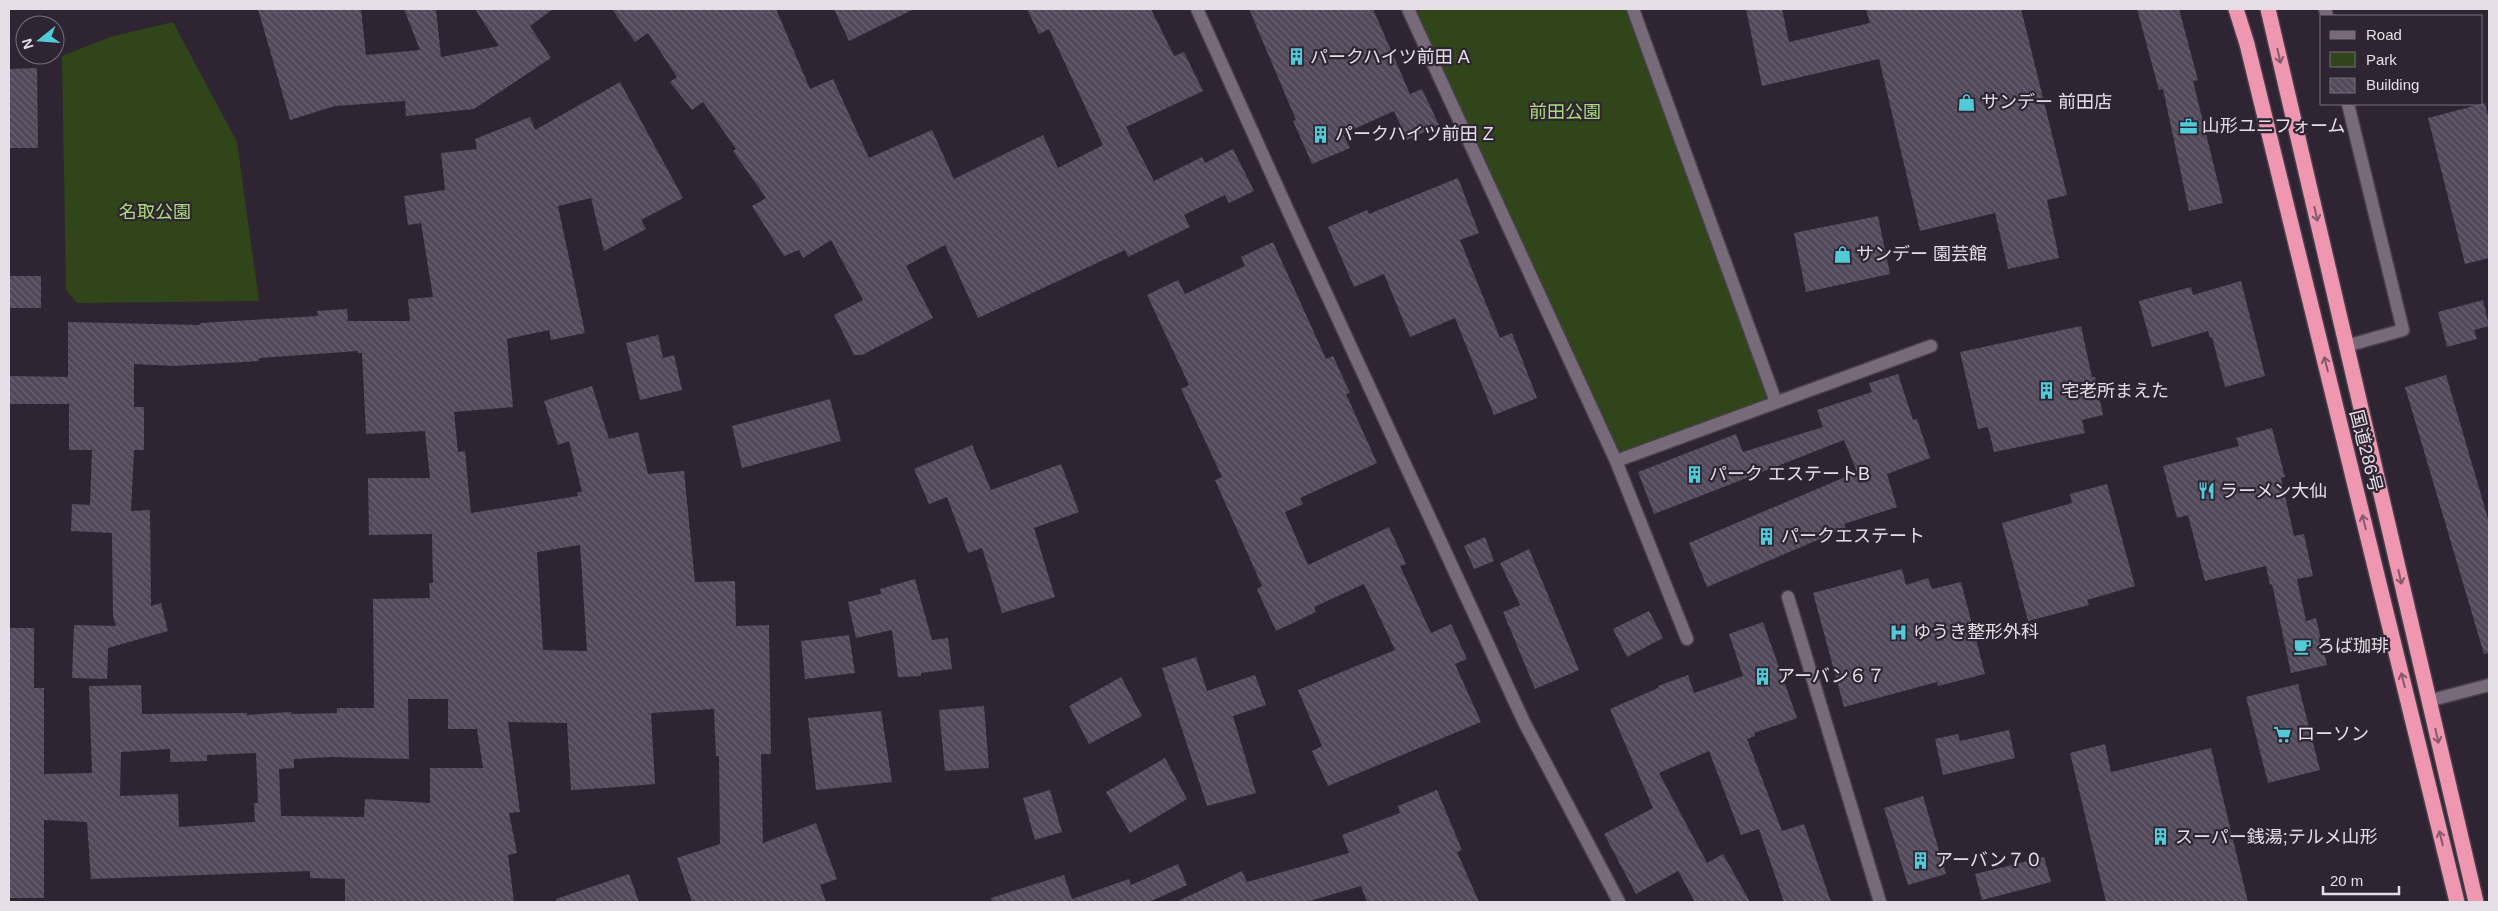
<svg xmlns="http://www.w3.org/2000/svg" width="2498" height="911" font-family="Helvetica,'Noto Sans JP',sans-serif">
<defs>
<pattern id="building-back-hatch" width="6" height="6" patternUnits="userSpaceOnUse" patternTransform="scale(1.25)"><rect width="6" height="6" fill="#514959"/><path d="M-1 5l2 2M0 0l6 6M5-1l2 2" fill="none" stroke="#6a6371"/></pattern>
</defs>
<rect width="100%" height="100%" fill="#2f2532"/>
<path fill="#304519" d="M 1408,9 L 1633,9 L 1776,402 L 1616,461 Z
M 173,22 L 237,142 L 259,301 L 77,303 L 66,290 L 62,56 L 110,37 Z"/>
<path fill="url(#building-back-hatch)" fill-rule="evenodd" d="M 258,9 L 361,9 L 366,55 L 420,50 L 404,9 L 436,9 L 441,57 L 499,46 L 475,9 L 553,9 L 530,26 L 551,58 L 474,109 L 406,116 L 405,101 L 335,106 L 290,120 Z
M 612,9 L 776,9 L 810,89 L 833,79 L 869,158 L 932,130 L 954,179 L 1043,135 L 1058,168 L 1103,145 L 1049,29 L 1039,34 L 1027,9 L 1151,9 L 1174,56 L 1184,52 L 1203,91 L 1126,127 L 1154,181 L 1202,157 L 1205,163 L 1233,149 L 1254,191 L 1229,203 L 1225,195 L 1184,215 L 1190,227 L 1128,257 L 1125,250 L 978,318 L 945,245 L 906,266 L 933,318 L 862,355 L 854,355 L 834,315 L 863,300 L 831,240 L 803,258 L 799,250 L 784,256 L 752,206 L 766,198 L 733,151 L 736,149 L 703,102 L 692,110 L 670,82 L 677,77 L 648,33 L 635,42 Z
M 834,9 L 914,9 L 849,41 Z
M 1249,9 L 1373,9 L 1410,94 L 1422,89 L 1439,125 L 1407,140 L 1394,111 L 1343,134 L 1350,148 L 1312,164 L 1293,121 L 1296,120 Z
M 1746,9 L 1782,9 L 1789,42 L 1870,23 L 1866,9 L 2021,9 L 2067,195 L 2047,200 L 2059,258 L 2008,269 L 1995,213 L 1920,231 L 1879,59 L 1762,86 Z
M 2137,9 L 2179,9 L 2198,80 L 2193,81 L 2223,203 L 2189,211 L 2163,89 L 2159,90 Z
M 37,68 L 38,148 L 9,148 L 9,69 Z
M 620,82 L 683,198 L 641,220 L 646,229 L 604,251 L 591,198 L 558,206 L 585,333 L 551,340 L 549,330 L 507,339 L 513,407 L 454,412 L 458,452 L 465,451 L 471,513 L 578,496 L 577,492 L 582,492 L 569,441 L 558,445 L 544,401 L 592,386 L 609,439 L 638,432 L 648,474 L 684,471 L 695,582 L 735,581 L 736,626 L 769,625 L 771,754 L 761,754 L 763,843 L 816,823 L 837,879 L 820,885 L 826,902 L 692,902 L 677,858 L 720,844 L 719,756 L 716,756 L 714,709 L 651,713 L 655,784 L 606,788 L 571,790 L 567,723 L 508,722 L 520,812 L 509,813 L 517,853 L 508,855 L 514,902 L 345,902 L 345,879 L 310,878 L 310,871 L 91,879 L 87,822 L 44,820 L 44,898 L 9,898 L 9,628 L 34,628 L 34,688 L 44,688 L 44,774 L 92,773 L 89,686 L 141,685 L 142,714 L 247,713 L 247,715 L 291,712 L 292,714 L 337,713 L 337,708 L 374,708 L 373,599 L 430,598 L 429,583 L 433,583 L 432,534 L 369,535 L 368,478 L 430,478 L 425,431 L 366,434 L 362,353 L 358,353 L 358,351 L 259,358 L 259,361 L 175,366 L 134,364 L 134,407 L 144,407 L 144,450 L 134,450 L 131,511 L 150,510 L 151,606 L 161,603 L 168,631 L 108,648 L 107,679 L 72,678 L 74,625 L 116,626 L 113,616 L 112,533 L 71,531 L 72,504 L 90,505 L 92,450 L 69,450 L 69,404 L 9,404 L 9,376 L 68,377 L 68,322 L 200,325 L 200,323 L 318,316 L 317,311 L 347,309 L 348,321 L 410,321 L 408,299 L 433,297 L 421,223 L 408,225 L 404,196 L 445,190 L 441,153 L 477,149 L 475,139 L 530,117 L 535,130 ZM 580,545 L 587,651 L 543,650 L 537,552 ZM 408,699 L 448,699 L 448,729 L 477,729 L 483,768 L 430,768 L 430,803 L 365,799 L 364,817 L 281,816 L 279,769 L 294,768 L 294,759 L 331,757 L 409,759 ZM 170,749 L 170,762 L 207,761 L 207,755 L 256,753 L 258,803 L 254,803 L 255,822 L 179,827 L 178,794 L 120,796 L 121,752 Z
M 2485,103 L 2489,121 L 2489,258 L 2465,264 L 2428,118 Z
M 1458,178 L 1479,233 L 1460,240 L 1500,338 L 1512,333 L 1537,398 L 1494,415 L 1455,318 L 1410,337 L 1384,274 L 1354,287 L 1328,227 L 1367,210 L 1369,214 Z
M 1878,216 L 1890,274 L 1806,292 L 1794,233 Z
M 1273,242 L 1326,359 L 1333,356 L 1350,393 L 1346,394 L 1377,463 L 1300,498 L 1303,504 L 1285,512 L 1308,565 L 1389,527 L 1406,564 L 1400,566 L 1431,633 L 1451,624 L 1467,659 L 1455,664 L 1481,722 L 1328,786 L 1312,751 L 1322,746 L 1298,690 L 1395,650 L 1364,584 L 1314,607 L 1316,612 L 1276,631 L 1257,589 L 1262,586 L 1215,480 L 1222,477 L 1181,389 L 1189,385 L 1147,295 L 1178,280 L 1185,294 L 1245,266 L 1241,257 Z
M 9,276 L 41,276 L 41,308 L 9,308 Z
M 2241,281 L 2265,376 L 2225,387 L 2212,337 L 2210,338 L 2208,331 L 2152,347 L 2139,301 L 2191,287 L 2193,295 Z
M 2483,300 L 2489,326 L 2474,330 L 2477,339 L 2447,347 L 2438,312 Z
M 2081,326 L 2092,377 L 2095,377 L 2103,415 L 2082,420 L 2085,433 L 1994,452 L 1988,427 L 1978,429 L 1960,352 Z
M 658,335 L 663,358 L 674,355 L 682,390 L 640,400 L 626,343 Z
M 1898,374 L 1913,420 L 1917,419 L 1930,458 L 1887,474 L 1897,507 L 1844,524 L 1846,528 L 1707,587 L 1689,543 L 1857,472 L 1844,440 L 1654,514 L 1638,472 L 1736,434 L 1743,452 L 1823,427 L 1817,410 L 1872,392 L 1869,383 Z
M 2446,375 L 2489,522 L 2489,653 L 2484,654 L 2405,387 Z
M 830,399 L 841,441 L 742,468 L 732,426 Z
M 2272,428 L 2285,477 L 2281,478 L 2294,536 L 2304,534 L 2313,576 L 2297,579 L 2306,621 L 2316,618 L 2327,665 L 2291,673 L 2272,584 L 2270,585 L 2266,566 L 2205,581 L 2188,515 L 2177,518 L 2163,466 L 2239,446 L 2236,438 Z
M 972,445 L 991,490 L 1061,464 L 1079,512 L 1034,528 L 1055,597 L 1002,613 L 982,548 L 968,553 L 947,497 L 929,504 L 914,469 Z
M 2107,484 L 2135,586 L 2087,600 L 2089,605 L 2028,621 L 2002,523 L 2072,503 L 2070,494 Z
M 1485,537 L 1494,561 L 1474,569 L 1464,546 Z
M 1529,549 L 1579,670 L 1535,689 L 1503,612 L 1520,605 L 1500,563 Z
M 1902,569 L 1906,585 L 1928,578 L 1932,589 L 1961,582 L 1985,674 L 1938,686 L 1937,682 L 1844,707 L 1813,593 Z
M 915,579 L 932,640 L 948,638 L 952,669 L 921,673 L 921,676 L 898,677 L 892,630 L 856,638 L 848,602 L 881,594 L 880,589 Z
M 1649,611 L 1663,638 L 1627,657 L 1613,629 Z
M 1763,622 L 1797,718 L 1754,733 L 1755,736 L 1747,739 L 1782,831 L 1804,824 L 1831,902 L 1784,902 L 1759,829 L 1741,835 L 1709,751 L 1659,773 L 1707,863 L 1723,854 L 1750,902 L 1695,902 L 1678,871 L 1636,894 L 1604,834 L 1653,808 L 1610,709 L 1658,688 L 1658,686 L 1688,675 L 1694,693 L 1743,676 L 1729,634 Z
M 849,635 L 855,673 L 805,679 L 801,641 Z
M 1196,657 L 1207,691 L 1255,675 L 1266,705 L 1233,716 L 1256,793 L 1207,806 L 1162,668 Z
M 1121,677 L 1142,716 L 1089,744 L 1069,706 Z
M 2298,684 L 2320,770 L 2268,783 L 2246,697 Z
M 984,706 L 989,768 L 945,771 L 939,710 Z
M 881,711 L 892,782 L 816,790 L 808,718 Z
M 2009,730 L 2015,758 L 1943,775 L 1935,739 L 1958,734 L 1960,741 Z
M 2105,744 L 2111,772 L 2211,748 L 2248,902 L 2106,902 L 2070,753 Z
M 1165,758 L 1187,799 L 1130,833 L 1106,792 Z
M 1050,790 L 1062,832 L 1035,840 L 1023,798 Z
M 1437,790 L 1462,850 L 1457,852 L 1479,902 L 1367,902 L 1361,886 L 1306,902 L 1176,902 L 1242,871 L 1247,882 L 1349,853 L 1342,835 L 1400,813 L 1398,806 Z
M 1923,796 L 1946,874 L 1908,885 L 1884,808 Z
M 2044,857 L 2051,882 L 1982,900 L 1975,874 Z
M 1178,864 L 1187,885 L 1149,902 L 992,902 L 991,898 L 1064,875 L 1073,902 L 1072,899 L 1129,879 L 1131,885 Z
M 629,874 L 639,902 L 556,902 L 556,899 Z"/>
<g fill="none" stroke-linecap="round" stroke-linejoin="round">
<defs>
<path id="minor" d="M 1197,9 L 1290,215 L 1524,722 L 1619,902
M 1408,9 L 1616,461 L 1687,639
M 1633,9 L 1776,402
M 2325,9 L 2327,16
M 2346,346 L 2403,330 L 2348,104
M 1616,461 L 1931,346
M 1788,597 L 1880,902
M 2428,701 L 2489,685"/>
<path id="highway" d="M 2236,9 L 2247,44 L 2457,902
M 2268,9 L 2476,902"/>
</defs>
<use href="#minor" stroke="#48404a" stroke-width="15"/>
<use href="#highway" stroke="#48404a" stroke-width="18"/>
<use href="#minor" stroke="#776b7a" stroke-width="12"/>
<use href="#highway" stroke="#ef96b1" stroke-width="15"/>
</g>
<defs><path id="oneway-shaft" d="M-6 0H5M1.5-3L5.5 0L1.5 3" fill="none" stroke-width="1.6" stroke-linecap="round" stroke-linejoin="round" transform="scale(1.25)"/></defs>
<g stroke="#85586b">
<use href="#oneway-shaft" transform="translate(2279 56) rotate(77)"/>
<use href="#oneway-shaft" transform="translate(2316 214) rotate(77)"/>
<use href="#oneway-shaft" transform="translate(2326 364) rotate(-104)"/>
<use href="#oneway-shaft" transform="translate(2364 522) rotate(-104)"/>
<use href="#oneway-shaft" transform="translate(2400 577) rotate(77)"/>
<use href="#oneway-shaft" transform="translate(2403 680) rotate(-104)"/>
<use href="#oneway-shaft" transform="translate(2437 736) rotate(77)"/>
<use href="#oneway-shaft" transform="translate(2441 838) rotate(-104)"/>
</g>
<defs>
<symbol id="building-bare" viewBox="-9 -9 18 18"><path d="M-4-6H4V6H1V3H-1V6H-4ZM-2.5-4.3h1.7v1.8h-1.7ZM.8-4.3h1.7v1.8H.8ZM-2.5-1h1.7V.8h-1.7ZM.8-1h1.7V.8H.8Z" fill="#52cbd8" stroke="#2f2532" stroke-width="2.5" paint-order="stroke"/></symbol>
<symbol id="shop-bare" viewBox="-9 -9 18 18"><path d="M-5-2.5h2.3a2.7 3.5 0 0 1 5.4 0H5L5.5 6h-11ZM-1.5-2.5h3a1.5 2.3 0 0 0-3 0Z" fill="#52cbd8" stroke="#2f2532" stroke-width="2.5" paint-order="stroke"/></symbol>
<symbol id="office-bare" viewBox="-9 -9 18 18"><path d="M-6-3h4V-5.5h4V-3h4V5H-6ZM-1-4.5V-3h2v-1.5ZM-6 0V1H6V0Z" fill="#52cbd8" stroke="#2f2532" stroke-width="2.5" paint-order="stroke"/></symbol>
<symbol id="restaurant-bare" viewBox="-9 -9 18 18"><path d="M-5-6h1v4h1v-4h1v4h1v-4h1v5L-1.5 .5V6h-2V.5L-5-1ZM5-6V6H3V1.5H1.5Q1.5-4 5-6Z" fill="#52cbd8" stroke="#2f2532" stroke-width="2.5" paint-order="stroke"/></symbol>
<symbol id="hospital-bare" viewBox="-9 -9 18 18"><path d="M-5-5h3v3.5h4V-5h3V5h-3V1.5h-4V5h-3Z" fill="#52cbd8" stroke="#2f2532" stroke-width="2.5" paint-order="stroke"/></symbol>
<symbol id="cafe-bare" viewBox="-9 -9 18 18"><path d="M-5.5-4.5H6V0H3Q3 3.5 0 3.5H-2.5Q-5.5 3.5-5.5 0ZM3-3.2v2h1.7v-2ZM-6 4.5H4V6H-6Z" fill="#52cbd8" stroke="#2f2532" stroke-width="2.5" paint-order="stroke"/></symbol>
<symbol id="supermarket-bare" viewBox="-9 -9 18 18"><path d="M-6-5.5h2.5l.6 2H6L4.5 2H-2.5L-4.4-4H-6ZM-1.5 3.2a1.3 1.3 0 1 0 .1 0ZM3 3.2a1.3 1.3 0 1 0 .1 0Z" fill="#52cbd8" stroke="#2f2532" stroke-width="2.5" paint-order="stroke"/></symbol>
</defs>
<g fill-rule="evenodd">
<use href="#building-bare" x="1284" y="44" width="25" height="25"/>
<use href="#shop-bare" x="1954" y="90" width="25" height="25"/>
<use href="#office-bare" x="2176" y="114" width="25" height="25"/>
<use href="#building-bare" x="1308" y="122" width="25" height="25"/>
<use href="#shop-bare" x="1830" y="242" width="25" height="25"/>
<use href="#building-bare" x="2034" y="378" width="25" height="25"/>
<use href="#building-bare" x="1682" y="462" width="25" height="25"/>
<use href="#restaurant-bare" x="2194" y="478" width="25" height="25"/>
<use href="#building-bare" x="1754" y="524" width="25" height="25"/>
<use href="#hospital-bare" x="1886" y="620" width="25" height="25"/>
<use href="#cafe-bare" x="2290" y="634" width="25" height="25"/>
<use href="#building-bare" x="1750" y="664" width="25" height="25"/>
<use href="#supermarket-bare" x="2270" y="722" width="25" height="25"/>
<use href="#building-bare" x="2148" y="824" width="25" height="25"/>
<use href="#building-bare" x="1908" y="848" width="25" height="25"/>
</g>
<g text-anchor="middle" dominant-baseline="central" stroke-width="4.5" stroke-linejoin="round" paint-order="stroke">
<g font-size="18" fill="#e5dee6" stroke="#2f2532" text-anchor="start">
<text x="1310" y="57">パークハイツ前田 A</text>
<text x="1981" y="102">サンデー 前田店</text>
<text x="2202" y="126">山形ユニフォーム</text>
<text x="1335" y="134">パークハイツ前田 Z</text>
<text x="1856" y="254">サンデー 園芸館</text>
<text x="2061" y="391">宅老所まえた</text>
<text x="1709" y="474">パーク エステートB</text>
<text x="2220" y="491">ラーメン大仙</text>
<text x="1781" y="536">パークエステート</text>
<text x="1913" y="632">ゆうき整形外科</text>
<text x="2317" y="646">ろば珈琲</text>
<text x="1777" y="676">アーバン６７</text>
<text x="2297" y="734">ローソン</text>
<text x="2175" y="837">スーパー銭湯;テルメ山形</text>
<text x="1935" y="860">アーバン７０</text>
</g>
<g font-size="18" fill="#abdb79" stroke="#2f2532">
<text x="1565" y="112">前田公園</text>
<text x="155" y="212">名取公園</text>
</g>
<g font-size="18" fill="#e5dee6" stroke="#2f2532">
<text transform="translate(2366 451) rotate(76)">国道286号</text>
</g>
</g>
<rect width="2498" height="911" fill="none" stroke="#e5dee6" stroke-width="20"/>
<rect x="2320" y="15" width="162" height="90" fill="#2f2532" stroke="#786f7a"/>
<rect x="2330" y="31" width="25" height="8" fill="#776b7a" stroke="#786f7a"/>
<text x="2366" y="40" font-size="15" fill="#e5dee6">Road</text>
<rect x="2330" y="52" width="25" height="15" fill="#304519" stroke="#786f7a"/>
<text x="2366" y="65" font-size="15" fill="#e5dee6">Park</text>
<rect x="2330" y="78" width="25" height="15" fill="url(#building-back-hatch)" stroke="#786f7a"/>
<text x="2366" y="90" font-size="15" fill="#e5dee6">Building</text>
<g transform="translate(40 40) rotate(253)"><circle r="24" fill="#2f2532" stroke="#786f7a"/>
<path d="M0-4L9 19L0 12L-9 19Z" fill="#52cbd8"/>
<text y="-8" font-size="14" font-weight="bold" text-anchor="middle" fill="#e5dee6">N</text>
</g>
<path d="M2323 886v8h76v-8" fill="none" stroke="#e5dee6" stroke-width="2.5"/>
<text x="2330" y="886" font-size="15" fill="#e5dee6" stroke="#2f2532" stroke-width="4" paint-order="stroke">20 m</text>
</svg>
